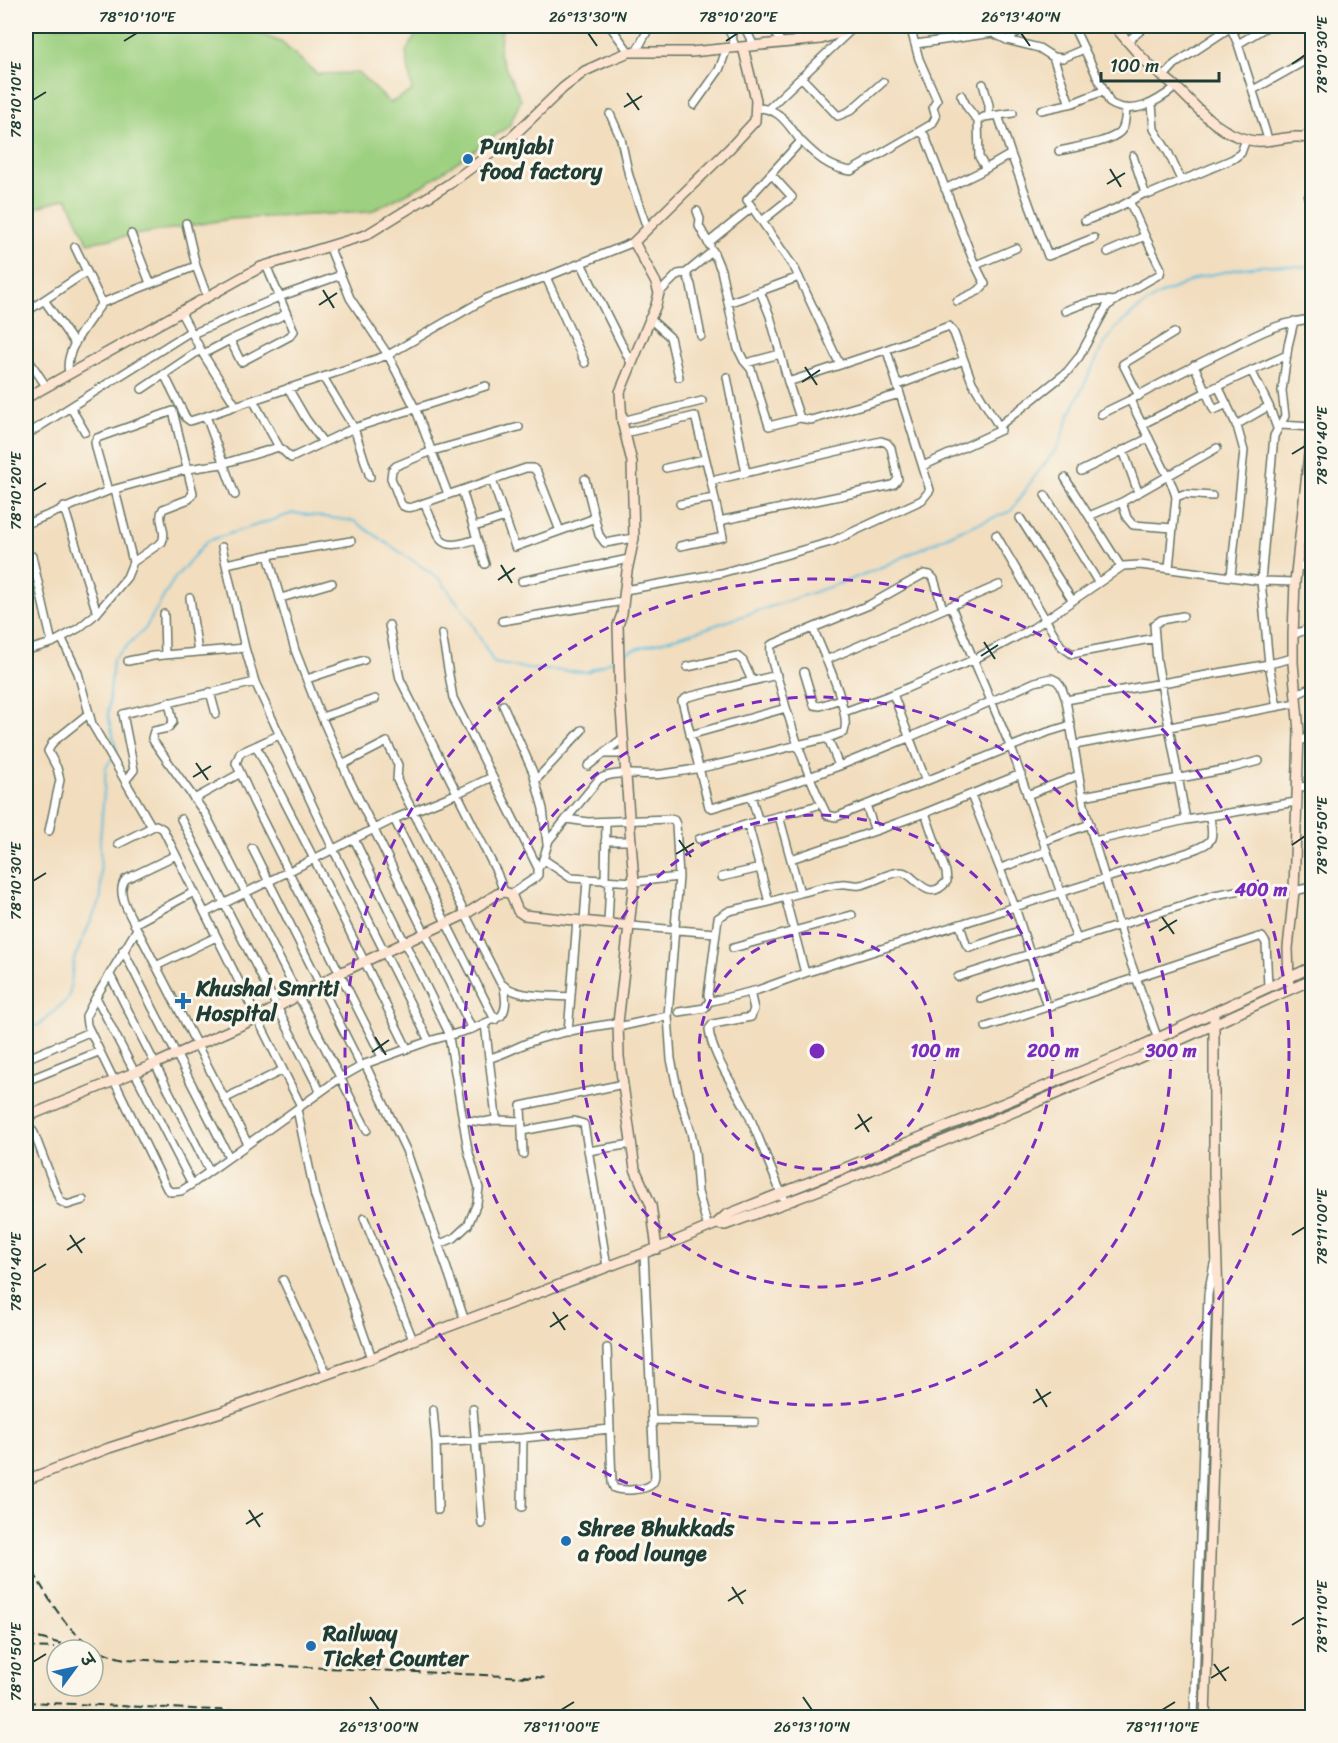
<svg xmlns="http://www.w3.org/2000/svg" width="1338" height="1743" font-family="Sriracha,'Playpen Sans Deva',sans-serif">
<rect width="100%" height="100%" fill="#fbf7ec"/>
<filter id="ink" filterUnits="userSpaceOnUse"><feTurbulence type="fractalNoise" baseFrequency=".0167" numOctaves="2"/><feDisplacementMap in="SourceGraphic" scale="12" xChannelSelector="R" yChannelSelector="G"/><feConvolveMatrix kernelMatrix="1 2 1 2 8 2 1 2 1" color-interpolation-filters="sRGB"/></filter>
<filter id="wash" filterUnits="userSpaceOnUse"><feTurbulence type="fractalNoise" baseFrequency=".008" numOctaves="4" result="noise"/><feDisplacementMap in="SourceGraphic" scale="24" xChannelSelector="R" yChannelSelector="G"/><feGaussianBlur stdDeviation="1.35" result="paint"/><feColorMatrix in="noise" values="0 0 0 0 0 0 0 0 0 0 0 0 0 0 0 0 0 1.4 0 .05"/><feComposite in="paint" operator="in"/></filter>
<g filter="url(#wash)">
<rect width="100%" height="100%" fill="#f2ddbe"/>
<path fill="#9dd080" stroke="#5e865a" stroke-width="1.5" d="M 26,26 L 239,26 L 281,42 L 317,74 L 359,73 L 390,103 L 412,91 L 406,52 L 421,26 L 502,26 L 499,54 L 521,100 L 509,126 L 425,184 L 370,212 L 230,219 L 88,243 L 67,198 L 26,211 Z"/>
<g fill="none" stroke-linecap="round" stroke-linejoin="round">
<path stroke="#5cbcda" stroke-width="2" d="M 622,655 L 632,650 L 698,631 L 844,582 L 884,566 L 961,530 L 1011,511 L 1035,476 L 1058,447 L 1070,414 L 1102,348 L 1115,329 L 1134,312 L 1157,296 L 1200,277 L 1243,268 L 1270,265 L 1312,267
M 26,1026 L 39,1025 L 69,998 L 74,959 L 101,898 L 100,840 L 106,767 L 117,751 L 108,716 L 113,659 L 145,629 L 174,579 L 207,541 L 294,513 L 354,521 L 440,579 L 470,620 L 494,663 L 529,669 L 587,672 L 617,658"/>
</g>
</g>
<g filter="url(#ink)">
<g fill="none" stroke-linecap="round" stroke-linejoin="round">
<defs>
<path id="street" d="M 610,26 L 629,52
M 700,26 L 702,28
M 726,26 L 731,34 L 735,47
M 744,26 L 754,46
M 772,26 L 781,43
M 793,26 L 800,41
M 814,26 L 821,39
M 1073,26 L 1110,103 C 1133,117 1157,102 1176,87
M 1230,26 L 1238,44
M 1007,40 L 1025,26
M 1128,41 L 1146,26
M 916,44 L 993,33 L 1007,40 L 1039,48 L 1053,57 L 1063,58 L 1084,49
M 636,52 L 650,26
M 1053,57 L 1070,104
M 1164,76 L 1175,64 L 1231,27
M 801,77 L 838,116 L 850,111 L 883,82
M 983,84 L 989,105 L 989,116
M 1253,90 L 1312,57
M 961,95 L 967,107 L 978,121
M 1152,104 L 1154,129 L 1168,152 L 1181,180
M 694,105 L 719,70 L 727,48
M 755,108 C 780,107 787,124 801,141
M 769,108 L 851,30
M 1041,110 L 1073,103 L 1103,91
M 610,114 L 621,139 L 629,176 L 647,228
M 998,115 L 1011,154
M 920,131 L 925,136 L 973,260 L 985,284 L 978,291 L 957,301
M 1304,136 L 1312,132
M 1268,139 L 1238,44 L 1268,26
M 1059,151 C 1075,147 1108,143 1120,132 C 1126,126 1125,116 1126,108
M 1133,156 L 1145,193 L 1150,194 L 1233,159 L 1241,153 L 1246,139
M 985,167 L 979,157 L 978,121 L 984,117 L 1013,113
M 945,189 L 980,172 L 1011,154 L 1048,256 L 1094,238
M 1308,197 L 1312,196
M 697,211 L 700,219 L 699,226 L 710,246
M 762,221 L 792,197 L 771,174
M 1085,221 L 1117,208 L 1145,193
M 186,223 L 196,266 L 207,296
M 131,234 L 150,283
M 708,243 L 750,209 L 751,206
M 329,246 L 350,298 L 388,355 L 416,410 L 448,494
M 75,247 L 102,303 L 196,266
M 1108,252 L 1145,236 L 1130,203
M 581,263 L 634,242
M 976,265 L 1016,248
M 686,273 L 691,285 L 701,336
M 760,291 L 770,316 L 788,382
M 26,295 L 33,307
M 44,300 L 75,344
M 728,303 L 799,277
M 180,311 L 203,354 L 236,406
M 1065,311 C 1082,304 1096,298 1115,301
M 26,312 L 86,272
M 649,318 L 670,337 L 679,377
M 1294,321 L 1288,346 L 1282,391 L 1285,416 L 1274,436 L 1261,581 L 1295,582
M 192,334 L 279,297 L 341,275
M 230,340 L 286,314
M 885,350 L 949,326 L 954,333 L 972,382 L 1001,430 L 923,466
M 203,354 L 230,340 L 241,362 L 290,336 L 294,331 L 266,265
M 26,356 L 46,386
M 585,363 L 546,277 L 581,263 L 631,363
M 746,363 L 780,354
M 1194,365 L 1206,392 L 1218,386
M 1251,370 L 1269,406 L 1277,428
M 69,372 C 63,351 90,321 102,303
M 164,374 L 186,418 L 190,421 L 206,416
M 727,377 L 746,473
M 898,385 L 964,360
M 288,388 L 306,419 L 323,442
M 142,389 L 200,350
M 900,394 L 888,354 L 885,350 L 840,365 L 795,269 L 747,200 L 801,141 C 816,156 829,168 851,171 L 932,124 L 936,117 L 933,107 L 937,100 L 919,59 L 910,26
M 1139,396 L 1123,364 L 1174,333
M 253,400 L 323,377
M 1130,400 C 1165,381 1199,363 1234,346 C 1261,332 1281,322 1312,319
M 71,408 L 85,432
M 1101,414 L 1130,400 L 1173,487 L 1176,497 L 1169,568
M 800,418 L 788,382 L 840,365
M 622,421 L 702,401
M 1143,424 L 1206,392 L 1214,410 L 1227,404
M 1236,425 L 1269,406
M 1281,425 L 1312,427
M 999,426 L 1067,372 L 1079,357 L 1107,306 L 1125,294 L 1160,274 L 1161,269 L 1145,236
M 625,433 L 695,416 L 711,481
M 26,435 L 191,331
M 1123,450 L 1138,492
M 666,468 L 705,459
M 1081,471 L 1149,438
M 370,477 L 354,428 L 486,386
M 1065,478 L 1121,567
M 585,479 L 599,535 L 605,543 L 634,538
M 462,490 L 477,539 C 466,542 450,549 441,540 L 424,503 L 526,468 L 533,468 L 537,472 L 560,531 L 515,547 L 492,480
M 108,491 L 96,448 L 95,442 L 97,438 L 173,411 L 193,493 L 189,499 L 163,509 C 156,520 168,530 162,542 L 133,562
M 235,495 L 206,416 L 253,400 L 279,447
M 1045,495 L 1098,582
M 1176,497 L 1184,494 L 1212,496
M 424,503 C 416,506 407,511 401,504 L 391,478 L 392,470 L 396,466 L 432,451 L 519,427
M 680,504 L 714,498
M 64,507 L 97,613
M 1089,516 L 1122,502
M 1020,518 L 1072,600
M 26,524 L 108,491 L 188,469 L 222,464 L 279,447 L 291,458 L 354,428 L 323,377 L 388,355 L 487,298 L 546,277
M 474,527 L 505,517
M 1173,528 L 1133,525 L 1127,518 L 1122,502 L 1217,448
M 560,531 L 595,518
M 996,535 L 1061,646 L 1072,654 L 1155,638
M 477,539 L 485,564
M 351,541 L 268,555 L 295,650 L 318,709 L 348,777 L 472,1029
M 680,546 L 723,537 L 711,481 L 881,441 L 887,443 L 891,448 L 898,479 L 894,484 L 888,486 L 719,521
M 32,556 L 52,643
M 226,564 L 268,555
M 1297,568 L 1312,562
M 1231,576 L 1244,451 L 1237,426 L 1218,386 L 1287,355
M 522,581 L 629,559
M 625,590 L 721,573 L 831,542 L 922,500 L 930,490 L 900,394 L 811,420 L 800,418 L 769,426 L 751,369 L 744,361 L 738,349 L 721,270 L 713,251 L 686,273 L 678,274 L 659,293
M 190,598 L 198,652
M 281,598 L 332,583
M 951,606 L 1013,753 L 1077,940
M 164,614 L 165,655
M 1183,616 L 1161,620 L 1154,625 L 1157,661 L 1186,820
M 502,621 L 624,601
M 389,625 L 400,679 L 497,873 L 504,892
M 442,634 L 453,698 L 538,868 L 538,875 L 535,878 L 511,894
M 1293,635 L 1312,627
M 62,639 L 78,673 L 92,724 L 152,827
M 26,648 L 31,649 L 52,643 L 79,628 L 97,613 L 127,577 L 133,562 L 115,490
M 826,660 L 999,585
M 128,661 L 153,656 L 245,648
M 687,667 L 737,656 L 743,661 L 752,681
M 804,672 L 814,705 L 820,706 L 840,699
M 777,675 L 688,697 L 682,701 L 709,807 L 712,808 L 793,783 L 839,766 L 908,738 L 1035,682 L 1051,678 L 1057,681 L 1061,686 L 1066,700 L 1084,805 L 1094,841 L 1126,949 L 1161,1048
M 307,679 L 364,660
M 210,692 L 216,714
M 1295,695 L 1312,687
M 1066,700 L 1269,664 L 1293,658
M 169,702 L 173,722 L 168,728 L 154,731 L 152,738 L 154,742 L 206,815 L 367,1130
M 503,705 L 533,772 L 543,809 L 547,844
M 844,712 L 893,694 L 973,660 L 1033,628 L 1123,566 L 1140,565 L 1261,581 L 1269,664 L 1277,707
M 322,717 L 375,699
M 279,735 L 240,753 L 236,763 L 254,803 L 382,1057
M 690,735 L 786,708
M 828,738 L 839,766
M 1298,742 L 1312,736
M 1075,745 L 1296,703
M 256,746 L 314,859 L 407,1048
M 604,754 L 625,754
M 342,765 L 387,742 L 398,765 L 397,780 L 500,982 C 515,999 550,995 571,997
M 588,766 L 623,738
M 125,781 L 134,770 L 123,714 L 255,682
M 535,781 L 582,730
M 926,781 L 1048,732 L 1071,725
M 1297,788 L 1312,785
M 971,795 L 1015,907 L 1047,1007 L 1259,937 L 1262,937 L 1266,943 L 1268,986
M 1027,795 L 1079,775
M 751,796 L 759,822
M 1083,796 L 1228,769 L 1259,761
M 194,799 L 239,774
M 866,805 L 836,817 L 827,815 C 806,773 792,731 780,686 C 776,674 769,658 771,645 L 869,605 L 924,574 L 930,575 L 934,579 L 943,609
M 779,816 L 815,806
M 181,819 L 320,1091
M 394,819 L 495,1020
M 566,819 L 588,822 L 670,819 L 674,820 L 676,824 L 679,877 L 668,1016 L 671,1059 L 678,1092 L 691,1132 L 695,1153 L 698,1192 L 708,1228
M 49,831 L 60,780 L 57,768 L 48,751 L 53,742 L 88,714
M 875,831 L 925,813
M 354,839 L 448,1031 L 468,1150 L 479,1188 L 477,1203 L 468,1225 L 454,1238 L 440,1244
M 699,839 L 748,824
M 605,841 L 632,841
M 1044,841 L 1090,824
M 1094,841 L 1186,820 L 1296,802
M 118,844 L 156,825 L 163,829 L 301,1106
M 252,848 L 361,1066
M 176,855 L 126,879 C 114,892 131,916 137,929 L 248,1144
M 543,859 L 571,878 L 634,882 L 679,877
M 791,859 L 875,831 L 866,805 L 926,781 L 893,694
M 538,868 L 542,863 L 549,840 L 599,779 C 619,769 642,777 663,774 C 719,767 773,750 828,738 L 844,732 C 852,712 821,649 813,628
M 1001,868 L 1047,851
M 722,877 L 760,868
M 605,881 L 606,822
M 1294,891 L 1312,887
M 800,893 C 813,890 827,885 841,884 C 847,883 853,886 860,885 C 873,883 886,873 900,872 C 914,870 926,907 947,881 L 946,872 L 925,813 L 1021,774
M 785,897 L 800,893 L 779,816 L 748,824 L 769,902 L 785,897 L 805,973
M 769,902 L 729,911 L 718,918 L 708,995 L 710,1000 L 712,1001 L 758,990 L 805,973 L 1189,852 C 1213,841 1214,844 1210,817
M 205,913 L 394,819 L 458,793 L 492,777
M 584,921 L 587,880
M 134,924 L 194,892
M 608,924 L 610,881
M 960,925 L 966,944 L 970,948 L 1022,930
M 630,926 L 715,933
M 137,929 L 96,997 L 86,1016 L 87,1025 L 167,1189 L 171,1192 L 181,1191 L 192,1184 L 340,1078 L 365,1064 L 429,1041 L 333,849 L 255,682 L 245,648 L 222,547
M 733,948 L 852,915
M 123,950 L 229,1157
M 156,966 L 216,937
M 110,975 L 209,1170
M 958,977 L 1214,895 L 1236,891
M 750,992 L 754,1009 L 751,1017 L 713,1024 L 709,1029 C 712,1057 736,1088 748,1113 C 761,1143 773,1173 785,1203
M 96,997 L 192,1184
M 981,999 L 1038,980
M 679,1012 L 705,1008 L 710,1000
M 618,1027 L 668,1016
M 986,1027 L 1047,1007
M 568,1032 L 577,920
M 429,1041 L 472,1029 L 501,1016 C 508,1008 505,996 504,987
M 490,1058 C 505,1054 516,1047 530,1042 C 558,1032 588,1027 618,1023
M 26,1059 L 89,1032
M 365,1064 L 406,1150 L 465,1321
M 26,1081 L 98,1052
M 224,1099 L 283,1070
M 297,1109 L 315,1196 L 372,1358
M 464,1120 L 484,1122 L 494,1120 L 496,1117 L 485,1024
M 494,1120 L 522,1121
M 26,1131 L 32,1130 L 34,1133 L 60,1201 L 67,1205 L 83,1200
M 522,1131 L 521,1106 L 623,1084
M 588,1151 L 632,1144
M 523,1154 L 522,1131 L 574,1121 L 584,1124 L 607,1267
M 364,1218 L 413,1340
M 283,1280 L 327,1374
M 607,1348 L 612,1483 L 614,1488 C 622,1491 645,1491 652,1484 C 656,1480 655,1471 654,1465 L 644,1254
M 473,1409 L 482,1524
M 433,1410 L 436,1443 L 438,1510
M 653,1420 L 755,1422
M 436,1443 L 523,1438
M 522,1507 L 523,1438 L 610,1429
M 1194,1718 L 1208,1294 L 1214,1264"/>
<path id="secondary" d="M 1114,26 C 1127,40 1143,61 1158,73 C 1164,77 1170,81 1176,87 C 1198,108 1217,133 1249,140 C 1270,145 1291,132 1312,139
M 26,398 L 261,267 L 366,235 L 449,184 L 509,140 L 563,88 L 585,71 L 607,61 L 629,52 L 691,52 L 821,39 L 860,26
M 1289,981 L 1288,948 L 1294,891 L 1299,732 L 1293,663 L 1293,635 L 1295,582 L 1312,427 L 1312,368
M 26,1117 L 155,1064 L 257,1018 L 340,973 L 466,914 L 497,894 L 504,892 L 511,894 L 518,911 L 524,915 L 630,926
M 716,1224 L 725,1225 C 872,1172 1017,1112 1159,1049 C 1211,1027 1261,1001 1312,980
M 657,1249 L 651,1205 L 635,1169 L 619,1057 L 618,1023 L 634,882 L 620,696 L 618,625 L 622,614 L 627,571 L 634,538 L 632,462 L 622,421 L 620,392 L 656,305 L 659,293 L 656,283 L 634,242 L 729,149 L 755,121 L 756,100 L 743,47
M 26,1480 L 109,1448 L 221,1412 L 372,1358 L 413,1340 L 671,1243 L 716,1224 L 726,1215 L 850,1166 L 1119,1056 L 1312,967
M 1205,1718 L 1218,1298 L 1214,1174 L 1214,1012"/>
</defs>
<use href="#street" stroke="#697564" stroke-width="10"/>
<use href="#secondary" stroke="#697564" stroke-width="12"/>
<use href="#street" stroke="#fff" stroke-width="7"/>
<use href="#secondary" stroke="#fde4d1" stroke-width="9"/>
<path stroke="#1f3d34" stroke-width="2" stroke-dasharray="9 4.5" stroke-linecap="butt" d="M 26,1560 C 53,1604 70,1647 125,1659 L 529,1677
M 26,1635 L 86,1650
M 26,1647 L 54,1648
M 522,1676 L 549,1678
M 26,1702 L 404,1718
M 26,1713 L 133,1718"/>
</g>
</g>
<path fill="none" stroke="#1f3d34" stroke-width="2" d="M 588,33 L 597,46M 1021,33 L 1030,46M 124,41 L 137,33M 726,41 L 738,33M 1292,64 L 1305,55M 627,93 L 639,110M 33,100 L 46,92M 624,107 L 642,96M 1110,169 L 1121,187M 1107,184 L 1125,173M 323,290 L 334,308M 319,305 L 337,293M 805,367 L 817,385M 802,382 L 820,370M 1292,454 L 1305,446M 33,491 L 46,483M 501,565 L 512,583M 498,580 L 515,568M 984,642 L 995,659M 981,656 L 998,645M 196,763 L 208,780M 193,777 L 211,766M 679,840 L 691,857M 1292,845 L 1305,836M 676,854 L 694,843M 33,881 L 46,873M 1162,917 L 1174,934M 1159,931 L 1177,920M 375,1037 L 386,1055M 372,1052 L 389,1040M 858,1114 L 869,1132M 855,1129 L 872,1117M 70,1235 L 82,1253M 1292,1235 L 1305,1227M 67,1250 L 85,1238M 33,1272 L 46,1264M 553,1312 L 565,1330M 550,1327 L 568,1315M 1036,1389 L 1047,1407M 1033,1403 L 1051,1392M 249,1510 L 260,1527M 246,1524 L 263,1513M 732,1587 L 743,1604M 728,1601 L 746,1590M 1292,1625 L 1305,1617M 33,1662 L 46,1654M 1214,1664 L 1226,1681M 1211,1678 L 1229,1667M 370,1697 L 379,1710M 803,1697 L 812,1710M 561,1710 L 574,1702M 1162,1710 L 1175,1702"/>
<g fill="none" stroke="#7b2cbf" stroke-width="3" stroke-dasharray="10 8">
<circle cx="817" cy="1051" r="118"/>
<circle cx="817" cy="1051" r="236"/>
<circle cx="817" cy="1051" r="354"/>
<circle cx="817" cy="1051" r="472"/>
</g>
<g fill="#1f6fb2" stroke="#fbf7ec" stroke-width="2">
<circle cx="468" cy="159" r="6"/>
<path d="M180 992h6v6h6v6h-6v6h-6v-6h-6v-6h6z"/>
<circle cx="566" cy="1541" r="6"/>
<circle cx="311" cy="1646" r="6"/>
</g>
<g text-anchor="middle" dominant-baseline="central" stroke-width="6" stroke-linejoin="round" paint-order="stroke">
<g font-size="22" font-weight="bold" fill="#1f3d34" stroke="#fbf7ec" text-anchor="start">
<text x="480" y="146">Punjabi<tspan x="480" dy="25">food factory</tspan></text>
<text x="196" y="988">Khushal Smriti<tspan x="196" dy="25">Hospital</tspan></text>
<text x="578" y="1528">Shree Bhukkads<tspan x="578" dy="25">a food lounge</tspan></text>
<text x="323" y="1633">Railway<tspan x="323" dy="25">Ticket Counter</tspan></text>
</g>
</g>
<circle cx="817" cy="1051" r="9" fill="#7b2cbf" stroke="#fbf7ec" stroke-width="3"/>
<g font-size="18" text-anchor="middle" font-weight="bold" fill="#7b2cbf" stroke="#fbf7ec" stroke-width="6" stroke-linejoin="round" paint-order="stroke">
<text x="1261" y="896">400 m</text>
<text x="935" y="1057">100 m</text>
<text x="1053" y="1057">200 m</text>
<text x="1171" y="1057">300 m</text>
</g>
<rect width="1338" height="1743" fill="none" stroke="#fbf7ec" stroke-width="66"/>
<g transform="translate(75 1668) rotate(57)"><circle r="28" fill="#fbf7ec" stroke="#a3ada2" stroke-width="1.5"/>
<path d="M0-4.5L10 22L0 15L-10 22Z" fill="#1f6fb2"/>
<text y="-9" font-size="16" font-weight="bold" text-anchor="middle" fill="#1f3d34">उ</text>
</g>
<path d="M1101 72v9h118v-9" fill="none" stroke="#1f3d34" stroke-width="3"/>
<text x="1110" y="72" font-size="18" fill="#1f3d34" stroke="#fbf7ec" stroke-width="4.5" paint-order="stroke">100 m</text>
<rect x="33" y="33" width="1272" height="1677" fill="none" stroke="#1f3d34" stroke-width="2"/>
<g font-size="15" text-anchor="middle" fill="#1f3d34">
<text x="137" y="22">78°10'10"E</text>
<text x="588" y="22">26°13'30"N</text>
<text x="738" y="22">78°10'20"E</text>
<text x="1021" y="22">26°13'40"N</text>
<text transform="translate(1322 55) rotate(-90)" y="5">78°10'30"E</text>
<text transform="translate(16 100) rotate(-90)" y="5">78°10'10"E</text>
<text transform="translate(1322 446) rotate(-90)" y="5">78°10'40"E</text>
<text transform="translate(16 491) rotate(-90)" y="5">78°10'20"E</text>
<text transform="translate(1322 836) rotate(-90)" y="5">78°10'50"E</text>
<text transform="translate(16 881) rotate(-90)" y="5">78°10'30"E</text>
<text transform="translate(1322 1227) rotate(-90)" y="5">78°11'00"E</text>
<text transform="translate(16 1272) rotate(-90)" y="5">78°10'40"E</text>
<text transform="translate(1322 1617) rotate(-90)" y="5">78°11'10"E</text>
<text transform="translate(16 1662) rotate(-90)" y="5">78°10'50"E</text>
<text x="379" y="1732">26°13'00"N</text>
<text x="561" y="1732">78°11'00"E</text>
<text x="812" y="1732">26°13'10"N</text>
<text x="1162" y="1732">78°11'10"E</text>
</g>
</svg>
